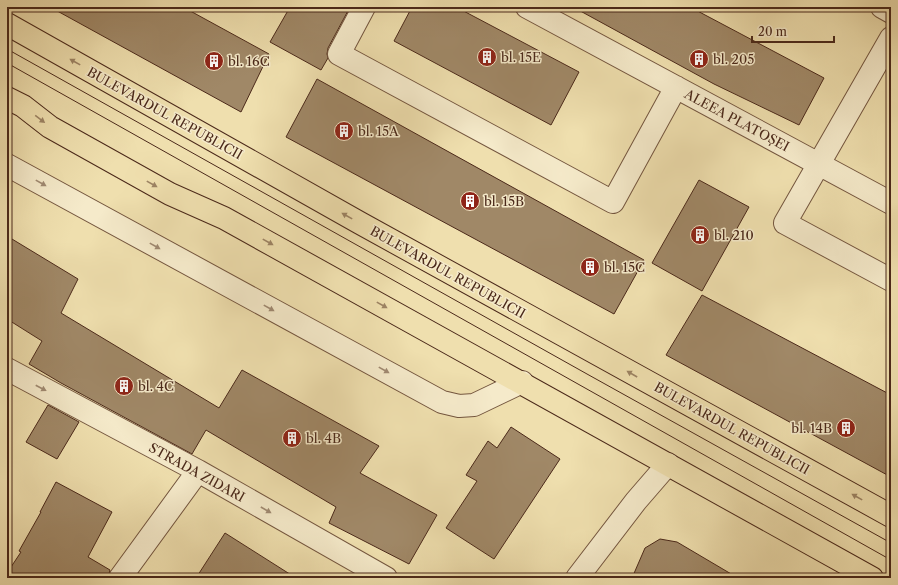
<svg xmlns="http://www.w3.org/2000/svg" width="898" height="585" font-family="'Libre Caslon Text',serif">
<rect width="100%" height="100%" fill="#efdfae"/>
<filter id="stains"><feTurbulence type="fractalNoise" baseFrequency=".005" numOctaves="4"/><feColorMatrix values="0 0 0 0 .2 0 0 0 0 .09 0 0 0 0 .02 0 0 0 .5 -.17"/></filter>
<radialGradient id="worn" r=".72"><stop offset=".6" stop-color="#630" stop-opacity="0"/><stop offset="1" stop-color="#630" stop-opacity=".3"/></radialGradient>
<path fill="#a08867" stroke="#4b291a" d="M 50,7 L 183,7 L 269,54 L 241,112 Z
M 290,7 L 350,7 L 328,48 L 327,54 L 328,58 L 321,70 L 270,42 Z
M 412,7 L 456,7 L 579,72 L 551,125 L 394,41 Z
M 573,7 L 690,7 L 824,78 L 799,125 L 714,84 Z
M 317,79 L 644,260 L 614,314 L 286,137 Z
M 699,180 L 749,207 L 702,291 L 652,263 Z
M 7,236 L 78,279 L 61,313 L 219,408 L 242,370 L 379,446 L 360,473 L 437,515 L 409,564 L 329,523 L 336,507 L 206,430 L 192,454 L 61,383 L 29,364 L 42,341 L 7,319 Z
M 702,295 L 891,395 L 891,477 L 666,355 Z
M 48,405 L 79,422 L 57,459 L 26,442 Z
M 511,427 L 560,459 L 494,559 L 446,528 L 477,481 L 466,475 L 488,441 L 497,448 Z
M 56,482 L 112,512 L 88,557 L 110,570 L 108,578 L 7,578 L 7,573 L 21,552 L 19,551 L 41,512 L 40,512 Z
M 225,533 L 296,578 L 196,578 Z
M 660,539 L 677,542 L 738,578 L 632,578 L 645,548 Z"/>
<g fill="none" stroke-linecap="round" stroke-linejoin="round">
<defs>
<path id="minor" d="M 364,7 L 339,54 L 613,202 L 676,87
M 527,7 L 891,203
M 882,7 L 891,12
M 891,38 L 785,223 L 891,280
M 7,165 L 442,402 L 459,406 L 474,405 L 522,382
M 7,369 L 198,471 L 386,578
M 120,578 L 198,471
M 577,578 L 636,501 L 668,464"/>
<path id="major" d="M 7,24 L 360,223 L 891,516
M 7,98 L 23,106 L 50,127 L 170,194 L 224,218 L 872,578"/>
</defs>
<use href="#minor" stroke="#74563f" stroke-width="24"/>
<use href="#major" stroke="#4b291a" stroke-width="24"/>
<use href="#minor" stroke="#f5eaca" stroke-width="22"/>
<use href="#major" stroke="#efdfae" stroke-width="22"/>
<path stroke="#4b291a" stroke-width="1" d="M 7,49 L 587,374 L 891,543
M 7,63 L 891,560"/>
</g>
<defs><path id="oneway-solid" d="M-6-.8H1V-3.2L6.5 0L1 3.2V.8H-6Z"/></defs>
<g fill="#9d8464">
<use href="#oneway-solid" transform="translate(75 62) rotate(-151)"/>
<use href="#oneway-solid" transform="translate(40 119) rotate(37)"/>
<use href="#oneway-solid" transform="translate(152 184) rotate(29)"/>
<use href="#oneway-solid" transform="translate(347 216) rotate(-151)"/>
<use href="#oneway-solid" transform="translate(268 242) rotate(29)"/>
<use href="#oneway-solid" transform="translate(382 305) rotate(29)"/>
<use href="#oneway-solid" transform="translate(632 374) rotate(-150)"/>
<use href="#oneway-solid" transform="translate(857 497) rotate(-151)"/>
</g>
<g fill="#a08a72">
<use href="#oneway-solid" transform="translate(41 183) rotate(29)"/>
<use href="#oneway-solid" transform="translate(155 246) rotate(29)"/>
<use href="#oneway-solid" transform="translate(269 308) rotate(29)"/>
<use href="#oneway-solid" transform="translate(384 370) rotate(29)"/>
<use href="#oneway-solid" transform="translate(41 388) rotate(28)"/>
<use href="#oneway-solid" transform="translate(266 510) rotate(30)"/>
</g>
<defs>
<symbol id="building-disc" viewBox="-11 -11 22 22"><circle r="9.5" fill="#8f2418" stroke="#f5eaca"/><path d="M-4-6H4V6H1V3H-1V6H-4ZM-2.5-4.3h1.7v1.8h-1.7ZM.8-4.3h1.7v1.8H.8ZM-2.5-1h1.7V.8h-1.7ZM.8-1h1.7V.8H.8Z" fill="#fff"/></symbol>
</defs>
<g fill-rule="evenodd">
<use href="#building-disc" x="476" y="46" width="22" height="22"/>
<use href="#building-disc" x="688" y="48" width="22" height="22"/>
<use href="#building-disc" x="203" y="50" width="22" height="22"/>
<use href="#building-disc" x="333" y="120" width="22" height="22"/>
<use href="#building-disc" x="459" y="190" width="22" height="22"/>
<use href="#building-disc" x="689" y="224" width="22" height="22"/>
<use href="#building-disc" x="579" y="256" width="22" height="22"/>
<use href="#building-disc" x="113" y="375" width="22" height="22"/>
<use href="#building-disc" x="835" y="417" width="22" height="22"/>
<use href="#building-disc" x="281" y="427" width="22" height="22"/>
</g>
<g text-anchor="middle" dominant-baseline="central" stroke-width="3" stroke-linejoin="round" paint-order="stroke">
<g font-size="13" fill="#4b291a" stroke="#f5eaca" text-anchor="start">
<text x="501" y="57">bl. 15E</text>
<text x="713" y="59">bl. 205</text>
<text x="228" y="61">bl. 16C</text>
<text x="358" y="131">bl. 15A</text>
<text x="484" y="201">bl. 15B</text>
<text x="714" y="235">bl. 210</text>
<text x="604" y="267">bl. 15C</text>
<text x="138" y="386">bl. 4C</text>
<text x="832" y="428" text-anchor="end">bl. 14B</text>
<text x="306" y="438">bl. 4B</text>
</g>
<g font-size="13" fill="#4b291a" stroke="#f5eaca">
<text transform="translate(165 113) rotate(29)">BULEVARDUL REPUBLICII</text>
<text transform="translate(737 120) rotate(28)">ALEEA PLATOȘEI</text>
<text transform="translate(448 272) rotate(29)">BULEVARDUL REPUBLICII</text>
<text transform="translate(732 428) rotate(29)">BULEVARDUL REPUBLICII</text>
<text transform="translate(197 472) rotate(29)">STRADA ZIDARI</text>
</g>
</g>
<rect width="898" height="585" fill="none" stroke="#efdfae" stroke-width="24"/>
<rect x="8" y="8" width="882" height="569" fill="none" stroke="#4b291a" stroke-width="2"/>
<rect x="12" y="12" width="874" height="561" fill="none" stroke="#4b291a"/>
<path d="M752 36v6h82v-6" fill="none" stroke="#4b291a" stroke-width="2"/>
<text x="758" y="36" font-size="12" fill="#4b291a" stroke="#f5eaca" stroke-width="3" paint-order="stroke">20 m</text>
<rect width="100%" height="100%" filter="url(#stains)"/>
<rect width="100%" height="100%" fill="url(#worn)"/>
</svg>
